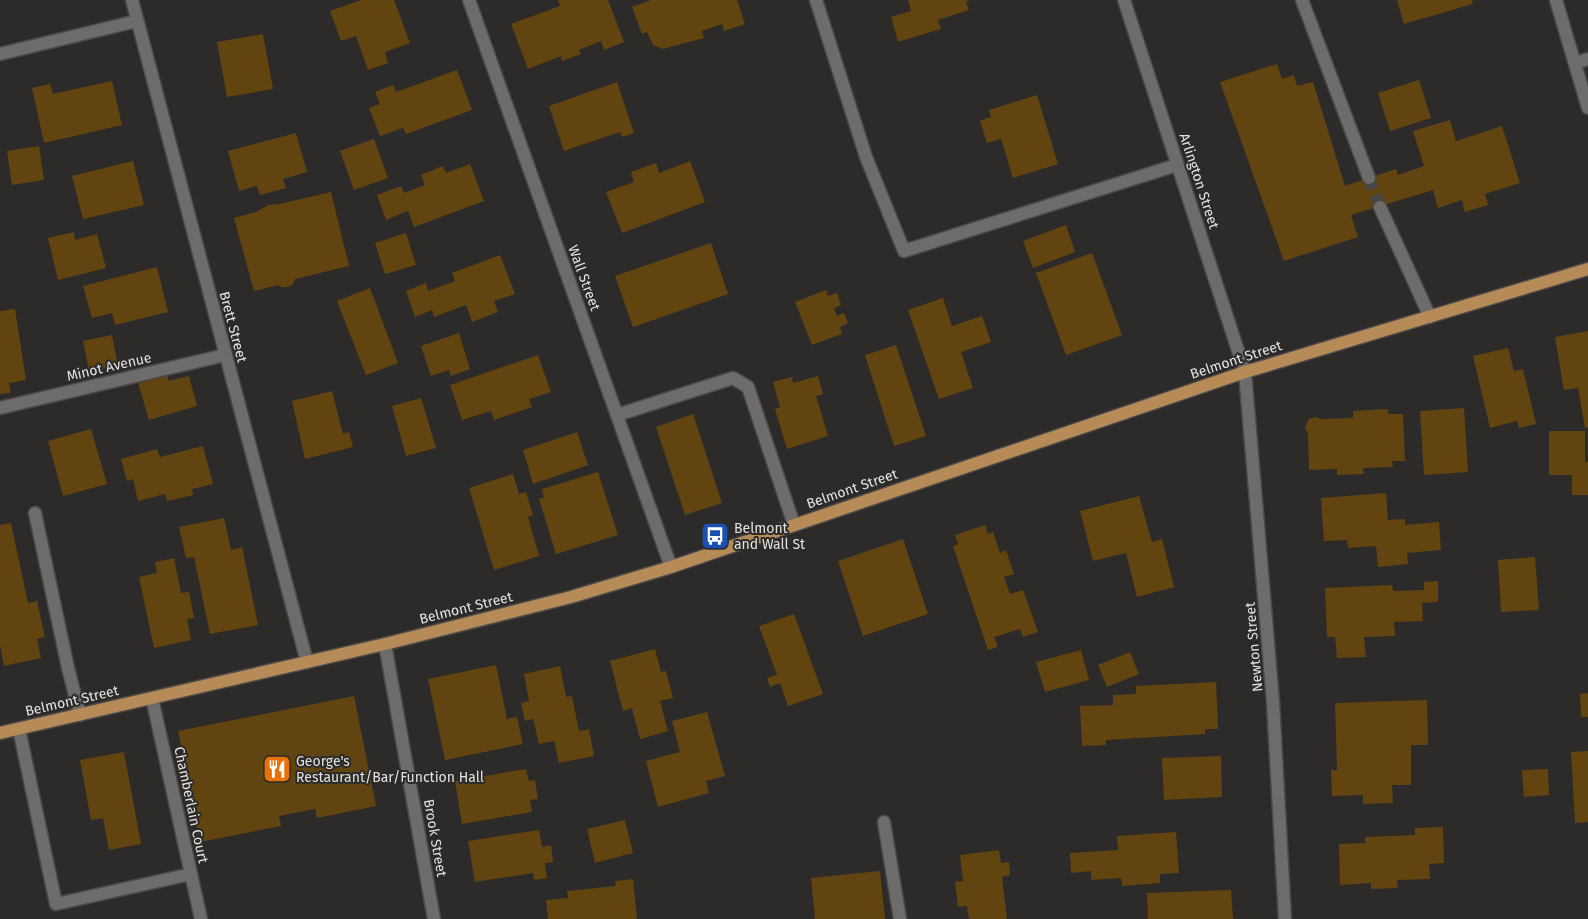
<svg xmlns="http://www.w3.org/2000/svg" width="1588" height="919" font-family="'Fira Sans',sans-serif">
<rect width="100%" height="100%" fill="#2c2b29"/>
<path fill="#624410" d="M 361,0 L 394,0 L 410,43 L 385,52 L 388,63 L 368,70 L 356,36 L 341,41 L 330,11 Z
M 558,0 L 608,0 L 624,42 L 604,50 L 601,41 L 579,50 L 581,54 L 562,61 L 561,56 L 528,69 L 511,24 L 560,6 Z
M 651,0 L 737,0 L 745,24 L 724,31 L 722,24 L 702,31 L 704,38 L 663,49 L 653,45 L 647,32 L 642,34 L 632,7 Z
M 908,0 L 970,0 L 966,2 L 969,10 L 938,20 L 941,29 L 898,42 L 891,17 L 911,11 Z
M 1397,0 L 1472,0 L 1473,4 L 1404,24 Z
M 263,34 L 273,89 L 227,97 L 217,42 Z
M 1277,64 L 1282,79 L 1294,75 L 1297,86 L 1313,82 L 1345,186 L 1396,169 L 1398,175 L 1424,166 L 1413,131 L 1450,120 L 1456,141 L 1502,126 L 1520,183 L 1485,194 L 1488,205 L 1465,212 L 1462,200 L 1438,208 L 1433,190 L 1351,215 L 1358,237 L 1284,261 L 1220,82 Z
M 457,70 L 472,110 L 406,134 L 403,128 L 380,136 L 369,108 L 380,104 L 375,92 L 393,85 L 396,92 Z
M 1419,80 L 1431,118 L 1390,131 L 1378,93 Z
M 112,81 L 122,125 L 44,143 L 32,88 L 50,84 L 53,94 Z
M 617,82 L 634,133 L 622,137 L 620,132 L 564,151 L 549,106 Z
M 1037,95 L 1058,164 L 1013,178 L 1001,139 L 987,143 L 980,121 L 991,117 L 989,110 Z
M 296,133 L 307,172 L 283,179 L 286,188 L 260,195 L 257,186 L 239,191 L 228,151 Z
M 374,139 L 388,178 L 354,190 L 340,151 Z
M 39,146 L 44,180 L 12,185 L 7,151 Z
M 133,161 L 144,205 L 83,219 L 72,176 Z
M 690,161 L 705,202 L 622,233 L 606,192 L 634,182 L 631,172 L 656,163 L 659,173 Z
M 470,164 L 484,201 L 414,227 L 408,211 L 386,220 L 377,195 L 401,186 L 404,193 L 425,185 L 421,175 L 443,166 L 446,173 Z
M 331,192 L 349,266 L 295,279 L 293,284 L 288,287 L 282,287 L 278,285 L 254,291 L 234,218 L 256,212 L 268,205 L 280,204 Z
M 1066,225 L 1075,252 L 1033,268 L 1023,241 Z
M 74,232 L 75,240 L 97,234 L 106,268 L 58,280 L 48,238 Z
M 406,233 L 416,265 L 385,274 L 375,243 Z
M 711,243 L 728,294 L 633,327 L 615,276 Z
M 1092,253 L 1122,335 L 1066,355 L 1036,273 Z
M 500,255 L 515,294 L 494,301 L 498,312 L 472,322 L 466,305 L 434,317 L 432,310 L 415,317 L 406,291 L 426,283 L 428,291 L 455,281 L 452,273 Z
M 157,267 L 168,312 L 115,325 L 112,313 L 92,318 L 83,286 Z
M 370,288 L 398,363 L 366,375 L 337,301 Z
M 826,290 L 828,296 L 837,293 L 841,305 L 834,308 L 837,316 L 844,313 L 848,323 L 840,327 L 842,334 L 812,345 L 795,302 Z
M 943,298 L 952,326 L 982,316 L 991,342 L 961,352 L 973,388 L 939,399 L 908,310 Z
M 15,309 L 26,380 L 9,383 L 11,393 L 0,394 L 0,311 Z
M 1588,331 L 1588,427 L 1585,428 L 1578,388 L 1564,390 L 1555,337 Z
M 459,333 L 470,369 L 451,376 L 449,370 L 431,376 L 421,346 Z
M 112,335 L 118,366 L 89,371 L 83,341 Z
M 896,345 L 926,436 L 894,446 L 865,355 Z
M 1508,348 L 1514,371 L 1523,369 L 1536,424 L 1519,428 L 1517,421 L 1490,428 L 1473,356 Z
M 538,355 L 551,392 L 529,399 L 532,407 L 494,420 L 491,411 L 462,420 L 450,385 Z
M 167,375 L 169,381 L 189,376 L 197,406 L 149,420 L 138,383 Z
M 818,376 L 823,394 L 816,396 L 828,436 L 787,449 L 775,409 L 780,407 L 773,382 L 792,377 L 793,383 Z
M 332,391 L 343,434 L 349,432 L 353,447 L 305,459 L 292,401 Z
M 421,398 L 436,448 L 406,456 L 392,406 Z
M 1464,408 L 1468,472 L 1424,475 L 1420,411 Z
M 1388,409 L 1388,414 L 1403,414 L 1405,461 L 1392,461 L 1393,467 L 1363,468 L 1364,474 L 1337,475 L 1337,469 L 1309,470 L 1308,434 L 1305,427 L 1309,419 L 1315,417 L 1322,419 L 1353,418 L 1353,411 Z
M 693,414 L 722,503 L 685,515 L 656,427 Z
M 91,429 L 107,484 L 63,496 L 48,441 Z
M 1549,431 L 1585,431 L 1585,462 L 1588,462 L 1588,495 L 1572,495 L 1572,475 L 1549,475 Z
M 577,432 L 588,465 L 533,484 L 523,450 Z
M 203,446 L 213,484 L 192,489 L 193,495 L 167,501 L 165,494 L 138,501 L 133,479 L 127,481 L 121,459 L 157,449 L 160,457 Z
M 598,472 L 618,535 L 556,554 L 539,499 L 544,497 L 542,489 Z
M 513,474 L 519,494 L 526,492 L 533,515 L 528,517 L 539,556 L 494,570 L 469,488 Z
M 1386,493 L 1388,520 L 1405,519 L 1405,525 L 1439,522 L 1441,550 L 1407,553 L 1408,564 L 1378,567 L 1376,546 L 1348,548 L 1347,540 L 1324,541 L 1321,498 Z
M 1139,496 L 1152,542 L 1162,539 L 1174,587 L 1137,597 L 1126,553 L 1093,561 L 1080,511 Z
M 224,518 L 231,550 L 242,547 L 258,625 L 210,634 L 194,557 L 186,558 L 179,527 Z
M 11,523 L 28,603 L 37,601 L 45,637 L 37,639 L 41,658 L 4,666 L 0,645 L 0,525 Z
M 985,525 L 988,534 L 993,532 L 1000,553 L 1006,550 L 1014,574 L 1004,577 L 1010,594 L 1023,590 L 1038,632 L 1023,637 L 1020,629 L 994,637 L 998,647 L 988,650 L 953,546 L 958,544 L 955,535 Z
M 903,539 L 928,614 L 863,636 L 838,561 Z
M 1535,557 L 1539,610 L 1501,612 L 1498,560 Z
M 174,558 L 181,593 L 189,592 L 194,618 L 187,619 L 191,640 L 154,648 L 139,577 L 157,573 L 155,562 Z
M 1438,581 L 1438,602 L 1422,603 L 1423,621 L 1394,622 L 1395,636 L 1364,637 L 1366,657 L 1337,658 L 1335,637 L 1327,637 L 1325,588 L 1392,585 L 1393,591 L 1424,590 L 1424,582 Z
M 794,614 L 823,694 L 788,706 L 780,683 L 770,687 L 767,678 L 777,675 L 759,626 Z
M 655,649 L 661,672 L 666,671 L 673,698 L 660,701 L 668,731 L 640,739 L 632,708 L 623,711 L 610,661 Z
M 1081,650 L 1089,680 L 1045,692 L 1036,662 Z
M 1130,652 L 1139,674 L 1107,687 L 1098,665 Z
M 496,665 L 507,719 L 517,717 L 523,744 L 445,760 L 428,679 Z
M 560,666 L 566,697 L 572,696 L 579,731 L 589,729 L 594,756 L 559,763 L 554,741 L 539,744 L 533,719 L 525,721 L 521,703 L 529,701 L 524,674 Z
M 1216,682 L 1218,729 L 1205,729 L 1205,734 L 1106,740 L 1106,745 L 1082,746 L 1080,706 L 1113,705 L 1113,695 L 1136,694 L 1136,686 Z
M 1588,693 L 1588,717 L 1581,717 L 1580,694 Z
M 354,696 L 376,806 L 317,818 L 315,809 L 279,816 L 281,826 L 200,842 L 178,731 Z
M 1427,700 L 1428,745 L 1411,745 L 1411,785 L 1392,785 L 1393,803 L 1363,804 L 1363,795 L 1332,796 L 1331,770 L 1337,770 L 1335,703 Z
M 707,712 L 725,776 L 706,781 L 709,793 L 658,807 L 646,761 L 680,752 L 672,721 Z
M 1588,751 L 1588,822 L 1575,823 L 1571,752 Z
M 124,752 L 141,844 L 109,850 L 103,818 L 91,820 L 80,760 Z
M 1221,756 L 1222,797 L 1164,800 L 1162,758 Z
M 526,769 L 529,781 L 535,780 L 538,799 L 530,800 L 532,812 L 462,824 L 455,781 Z
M 1548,769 L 1549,795 L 1524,797 L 1522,770 Z
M 625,820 L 633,853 L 595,863 L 587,829 Z
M 1443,827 L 1444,863 L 1429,864 L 1430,879 L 1397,880 L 1398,888 L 1371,889 L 1371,883 L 1340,885 L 1339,844 L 1365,843 L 1365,837 L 1415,835 L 1415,828 Z
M 539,830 L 542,847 L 551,845 L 553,862 L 545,863 L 547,878 L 534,880 L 533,873 L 475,882 L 468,841 Z
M 1176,832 L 1179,873 L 1160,874 L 1160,883 L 1122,886 L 1121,878 L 1091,880 L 1091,871 L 1071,873 L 1070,853 L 1118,850 L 1117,836 Z
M 999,850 L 1001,863 L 1009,862 L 1010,875 L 1002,877 L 1007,919 L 969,919 L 967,906 L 958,907 L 955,882 L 963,881 L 960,855 Z
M 880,871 L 885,919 L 815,919 L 811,878 Z
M 633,879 L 637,919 L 548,919 L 546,900 L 568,898 L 567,891 L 616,886 L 615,881 Z
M 1231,890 L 1233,919 L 1148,919 L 1147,893 Z"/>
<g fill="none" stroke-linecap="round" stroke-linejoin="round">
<path stroke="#474645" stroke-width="12" stroke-dasharray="12 6" stroke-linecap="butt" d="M 1369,178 L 1380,207"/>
<defs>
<path id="minor" d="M 132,0 L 307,662
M 469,0 L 671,567
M 816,0 L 866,157 L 904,251 L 1177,165
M 1124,0 L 1245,372 L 1273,702 L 1285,919
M 1302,0 L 1369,178
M 1556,0 L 1588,108
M 0,54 L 137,21
M 1575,63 L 1588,59
M 1380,207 L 1430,317
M 0,408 L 225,355
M 617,415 L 733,378 L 748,387 L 794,525
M 35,513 L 68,668 L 80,715
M 385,644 L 434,919
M 152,698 L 201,919
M 19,729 L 56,904 L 191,874
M 884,822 L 900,919"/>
<path id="major" d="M 0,733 L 385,644 L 571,597 L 671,567 L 1245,372 L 1588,269"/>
</defs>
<use href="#minor" stroke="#4b4948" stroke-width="15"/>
<use href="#major" stroke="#4b4948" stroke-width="15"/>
<use href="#minor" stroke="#6e6c6a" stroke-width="12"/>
<use href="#major" stroke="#b68b58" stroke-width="12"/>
</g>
<defs>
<symbol id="bus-square" viewBox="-11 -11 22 22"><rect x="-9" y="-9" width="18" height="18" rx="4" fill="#1a4fb4" stroke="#2c2b29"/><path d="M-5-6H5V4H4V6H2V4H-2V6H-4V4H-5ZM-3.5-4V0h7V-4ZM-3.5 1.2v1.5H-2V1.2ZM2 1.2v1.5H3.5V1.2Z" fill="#fff"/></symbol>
<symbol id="restaurant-square" viewBox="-11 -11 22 22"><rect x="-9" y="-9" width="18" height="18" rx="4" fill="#e8710a" stroke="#2c2b29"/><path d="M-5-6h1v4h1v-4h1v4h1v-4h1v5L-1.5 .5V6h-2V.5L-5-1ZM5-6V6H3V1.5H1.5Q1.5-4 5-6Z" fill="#fff"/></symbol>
</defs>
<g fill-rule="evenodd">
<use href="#bus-square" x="699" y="520" width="32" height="32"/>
<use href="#restaurant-square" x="261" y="753" width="32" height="32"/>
</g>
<g text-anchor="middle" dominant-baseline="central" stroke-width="4" stroke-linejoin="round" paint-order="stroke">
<g font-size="14" fill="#e3e2e1" stroke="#2c2b29">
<text transform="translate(1199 181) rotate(72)">Arlington Street</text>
<text transform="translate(584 278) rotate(70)">Wall Street</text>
<text transform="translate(233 327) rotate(75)">Brett Street</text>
<text transform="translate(1236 360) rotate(-18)">Belmont Street</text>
<text transform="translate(109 367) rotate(-13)">Minot Avenue</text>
<text transform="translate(852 489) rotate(-19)">Belmont Street</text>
<text transform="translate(466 608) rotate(-14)">Belmont Street</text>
<text transform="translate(1254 647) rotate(-95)">Newton Street</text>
<text transform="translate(72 701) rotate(-13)">Belmont Street</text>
<text transform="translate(191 805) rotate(78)">Chamberlain Court</text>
<text transform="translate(435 838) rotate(80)">Brook Street</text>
</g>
<g font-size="14" fill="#e3e2e1" stroke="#2c2b29" text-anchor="start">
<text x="734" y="528">Belmont<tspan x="734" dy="16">and Wall St</tspan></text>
<text x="296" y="761">George's<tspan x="296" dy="16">Restaurant/Bar/Function Hall</tspan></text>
</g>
</g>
</svg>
